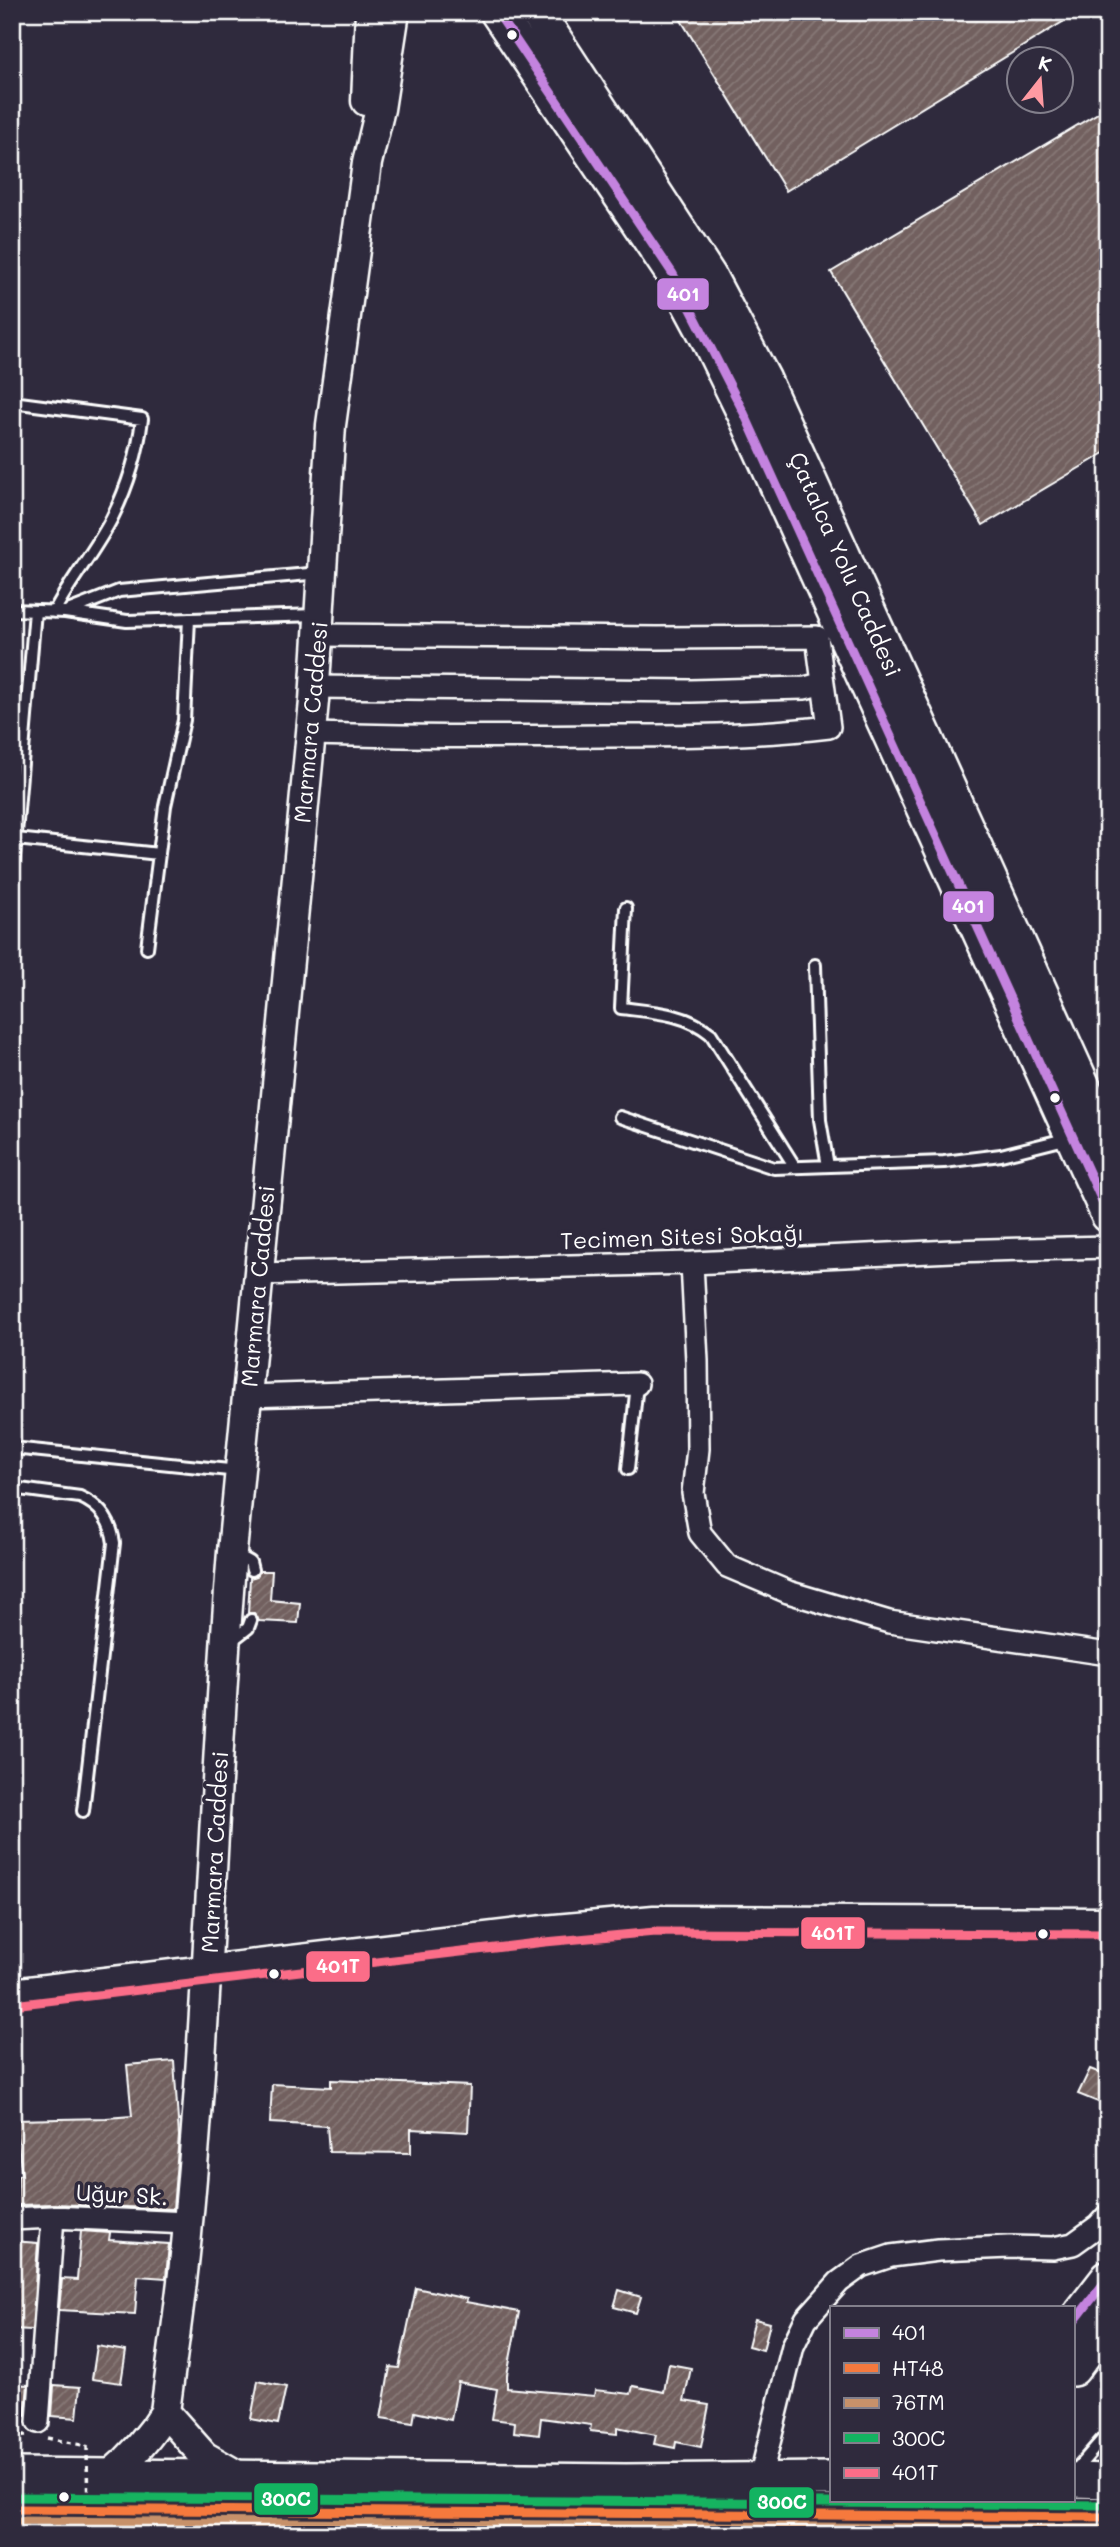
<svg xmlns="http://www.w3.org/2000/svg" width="1120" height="2547" font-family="Mali,sans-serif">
<defs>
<pattern id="building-hatch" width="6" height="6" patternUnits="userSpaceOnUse" patternTransform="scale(1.75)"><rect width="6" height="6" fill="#72615f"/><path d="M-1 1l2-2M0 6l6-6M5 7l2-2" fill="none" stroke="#877977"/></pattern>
</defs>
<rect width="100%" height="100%" fill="#2f2a3d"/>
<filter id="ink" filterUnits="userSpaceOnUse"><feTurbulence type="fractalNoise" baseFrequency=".0143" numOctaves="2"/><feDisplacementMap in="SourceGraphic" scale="14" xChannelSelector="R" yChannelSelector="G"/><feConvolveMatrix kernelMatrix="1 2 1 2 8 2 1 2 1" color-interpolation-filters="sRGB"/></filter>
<g filter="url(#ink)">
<path fill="url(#building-hatch)" stroke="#fff" stroke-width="2" d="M 676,12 L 1079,12 L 786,191 Z
M 1108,107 L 1108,451 L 983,525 L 831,272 Z
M 260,1571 L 272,1571 L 270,1600 L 300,1603 L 298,1623 L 259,1621 L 254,1613 L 248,1613 L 250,1578 L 257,1576 Z
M 174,2061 L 179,2136 L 173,2209 L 54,2204 L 17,2205 L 18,2175 L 22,2175 L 15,2120 L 106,2118 L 132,2116 L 127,2065 Z
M 1090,2069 L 1108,2076 L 1108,2106 L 1078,2094 Z
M 331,2080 L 470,2086 L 468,2132 L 411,2129 L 411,2153 L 329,2152 L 327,2126 L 270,2123 L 272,2084 L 331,2087 Z
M 81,2231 L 110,2233 L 109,2240 L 169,2244 L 166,2278 L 138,2276 L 135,2314 L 59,2310 L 62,2279 L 77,2280 Z
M 12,2241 L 38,2243 L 32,2330 L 12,2329 Z
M 416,2288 L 467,2299 L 466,2302 L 519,2312 L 507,2375 L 507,2388 L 594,2396 L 595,2390 L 631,2394 L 633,2386 L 664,2392 L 669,2364 L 691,2368 L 684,2401 L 709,2405 L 701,2447 L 676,2442 L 675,2448 L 654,2444 L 656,2435 L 617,2427 L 617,2434 L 590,2431 L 591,2425 L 541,2418 L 539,2435 L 514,2432 L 515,2422 L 492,2419 L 497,2389 L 458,2382 L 451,2420 L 415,2412 L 413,2423 L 381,2418 L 390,2367 L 399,2368 Z
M 619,2290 L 641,2297 L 636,2313 L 614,2307 Z
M 755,2319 L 770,2323 L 763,2350 L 748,2346 Z
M 97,2346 L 126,2351 L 121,2383 L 92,2379 Z
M 258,2381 L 286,2387 L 278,2424 L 251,2419 Z
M 12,2384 L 28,2385 L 25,2416 L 12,2415 Z
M 54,2385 L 80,2387 L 77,2418 L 52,2416 Z"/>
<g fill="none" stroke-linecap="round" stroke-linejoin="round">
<defs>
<path id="service" d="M 12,402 L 142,419 C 138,453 127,488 112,518 C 95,551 71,579 54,612
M 12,610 L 65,612 L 127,621 L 317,615
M 68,611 L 119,591 L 320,573
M 16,839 L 159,854
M 12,880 L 35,611
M 626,908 L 621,1008 C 653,1012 685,1013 711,1034 L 795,1167
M 147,948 L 165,806 L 184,720 L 189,619
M 815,965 L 820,1120 L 828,1166
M 620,1117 L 774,1168 L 944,1162 L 1001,1155 L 1069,1138
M 12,1448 L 239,1471
M 628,1469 L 637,1384
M 12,1488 L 80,1497 C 101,1506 111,1521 114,1543 L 83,1811
M 232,1552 L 250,1562 L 252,1570
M 230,1642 L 248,1628 L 251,1620
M 1073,2473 L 1108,2433
M 542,2520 L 558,2535"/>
<path id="minor" d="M 315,687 L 691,691 L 805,688 L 823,683 L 817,637 L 657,638 L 318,635
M 311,734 C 409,737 507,737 605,736 C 679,736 755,736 829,727 L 823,683
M 692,1263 L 697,1361 L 698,1449 L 693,1493 L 700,1533 L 727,1566 L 788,1592 L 889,1622 L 1108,1654
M 258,1274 L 692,1263 L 952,1251 L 1108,1247
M 247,1396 L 637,1384
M 12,2219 L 53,2217 L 188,2223
M 38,2422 L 53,2217
M 760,2479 L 793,2346 L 806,2319 L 839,2282 L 861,2266 L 891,2256 L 938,2250 L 1010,2247 L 1053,2248 L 1073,2244 L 1098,2226 L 1108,2215"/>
<path id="secondary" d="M 366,101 L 370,12
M 12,1993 L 544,1930 L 654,1920 L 1108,1922
M 165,2412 L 204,2456 L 239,2476
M 110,2475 C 133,2456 150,2437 165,2412 C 173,2349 183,2286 188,2223 C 209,2000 214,1775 232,1552 L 314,701 L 331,425 L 367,163 L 380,109 L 395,12
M 152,2535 L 153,2509"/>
<path id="trunk" d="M 497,12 L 673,274 L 708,339 L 744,413 L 1108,1215
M 537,12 L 709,276 L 764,380 L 1108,1141
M 1073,2323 L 1108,2278
M 1073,2369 L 1108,2323
M 12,2475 L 626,2481 L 831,2479
M 1073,2480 L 1108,2481
M 12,2509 L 764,2513 L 1108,2517"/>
</defs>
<use href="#service" stroke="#fff" stroke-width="16"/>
<use href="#minor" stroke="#fff" stroke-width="26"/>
<use href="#secondary" stroke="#fff" stroke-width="33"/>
<use href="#trunk" stroke="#fff" stroke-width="38"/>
<path stroke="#fff" stroke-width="3.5" stroke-dasharray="5 5" stroke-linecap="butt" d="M 12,2436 L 26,2435
M 47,2438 L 87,2446"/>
<use href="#service" stroke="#2f2a3d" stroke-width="10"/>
<use href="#minor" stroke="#2f2a3d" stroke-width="21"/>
<use href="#secondary" stroke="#2f2a3d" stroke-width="28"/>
<use href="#trunk" stroke="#2f2a3d" stroke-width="33"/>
<defs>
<path id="trunk-bridge" d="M 907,2535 L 935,2500
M 943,2535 L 970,2500"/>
</defs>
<use href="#trunk-bridge" stroke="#fff" stroke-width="38" stroke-linecap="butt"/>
<path stroke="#fff" stroke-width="3.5" stroke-dasharray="5 5" stroke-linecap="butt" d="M 87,2446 L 88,2535"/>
<use href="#trunk-bridge" stroke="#2f2a3d" stroke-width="33"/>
<defs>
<path id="bus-1" d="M 497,12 L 673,274 L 744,413 L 1108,1214
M 1073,2323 L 1108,2278"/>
<path id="bus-2" d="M 12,2509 L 1108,2517"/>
<path id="bus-3" d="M 12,2521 L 1108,2529"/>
<path id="bus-4" d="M 12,2497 L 1108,2505"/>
<path id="bus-5" d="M 13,2005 L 545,1942 L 655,1932 L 1108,1934"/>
</defs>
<use href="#bus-1" stroke="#2f2a3d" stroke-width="14"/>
<use href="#bus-2" stroke="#2f2a3d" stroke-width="14"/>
<use href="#bus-3" stroke="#2f2a3d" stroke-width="14"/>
<use href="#bus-4" stroke="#2f2a3d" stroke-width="14"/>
<use href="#bus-5" stroke="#2f2a3d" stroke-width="14"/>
<use href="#bus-1" stroke="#c483df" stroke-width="9"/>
<use href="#bus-2" stroke="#f6793e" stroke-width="9"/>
<use href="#bus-3" stroke="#c7916a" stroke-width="9"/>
<use href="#bus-4" stroke="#13b361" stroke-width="9"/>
<use href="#bus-5" stroke="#fb6d88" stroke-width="9"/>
</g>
</g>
<g fill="#fff" stroke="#2f2a3d" stroke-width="2.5">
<circle cx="512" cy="35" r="6"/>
<circle cx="1055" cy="1098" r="6"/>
<circle cx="1043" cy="1934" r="6"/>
<circle cx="274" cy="1974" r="6"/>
<circle cx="64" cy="2497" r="6"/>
</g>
<g text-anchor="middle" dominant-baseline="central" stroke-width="7" stroke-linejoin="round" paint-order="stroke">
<g font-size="23" fill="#fff" stroke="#2f2a3d">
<text transform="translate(846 564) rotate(66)">Çatalca Yolu Caddesi</text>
<text transform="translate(310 722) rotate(-85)">Marmara Caddesi</text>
<text transform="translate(682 1236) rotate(-2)">Tecimen Sitesi Sokağı</text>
<text transform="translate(257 1286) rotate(-85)">Marmara Caddesi</text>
<text transform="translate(214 1852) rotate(-87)">Marmara Caddesi</text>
<text transform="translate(122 2194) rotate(3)">Uğur Sk.</text>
</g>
</g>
<g stroke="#2f2a3d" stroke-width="2.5">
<rect x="656" y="277" width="54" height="34" rx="7" fill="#c483df"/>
<rect x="942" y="890" width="53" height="33" rx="7" fill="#c483df"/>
<rect x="800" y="1916" width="66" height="34" rx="7" fill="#fb6d88"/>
<rect x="305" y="1950" width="66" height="33" rx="7" fill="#fb6d88"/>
<rect x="253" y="2482" width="66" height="34" rx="7" fill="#13b361"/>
<rect x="748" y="2486" width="67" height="33" rx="7" fill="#13b361"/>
</g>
<g font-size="19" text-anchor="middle" font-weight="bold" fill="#fff">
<text x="683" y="301">401</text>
<text x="968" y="913">401</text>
<text x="833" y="1940">401T</text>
<text x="338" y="1973">401T</text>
<text x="286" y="2506">300C</text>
<text x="782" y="2509">300C</text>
</g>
<rect width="1120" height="2547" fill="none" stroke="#2f2a3d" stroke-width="42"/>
<rect x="21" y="21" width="1078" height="2505" fill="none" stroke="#fff" stroke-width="2.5" filter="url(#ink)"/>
<rect x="830" y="2306" width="245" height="196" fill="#2f2a3d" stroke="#827f8b" stroke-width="2"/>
<rect x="844" y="2328" width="35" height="10" fill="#c483df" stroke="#827f8b" stroke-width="2"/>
<text x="892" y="2340" font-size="21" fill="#ffffff">401</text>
<rect x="844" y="2363" width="35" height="10" fill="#f6793e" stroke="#827f8b" stroke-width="2"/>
<text x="892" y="2376" font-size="21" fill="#ffffff">HT48</text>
<rect x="844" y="2398" width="35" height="10" fill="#c7916a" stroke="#827f8b" stroke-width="2"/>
<text x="892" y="2410" font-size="21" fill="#ffffff">76TM</text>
<rect x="844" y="2433" width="35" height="10" fill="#13b361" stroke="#827f8b" stroke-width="2"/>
<text x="892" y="2446" font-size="21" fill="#ffffff">300C</text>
<rect x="844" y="2468" width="35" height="10" fill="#fb6d88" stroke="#827f8b" stroke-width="2"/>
<text x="892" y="2480" font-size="21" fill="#ffffff">401T</text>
<g transform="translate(1040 80) rotate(17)"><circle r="33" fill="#2f2a3d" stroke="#827f8b" stroke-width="2"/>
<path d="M0-5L12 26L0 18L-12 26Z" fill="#ff9aa2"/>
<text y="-10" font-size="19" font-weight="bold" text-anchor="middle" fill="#ffffff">K</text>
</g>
</svg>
